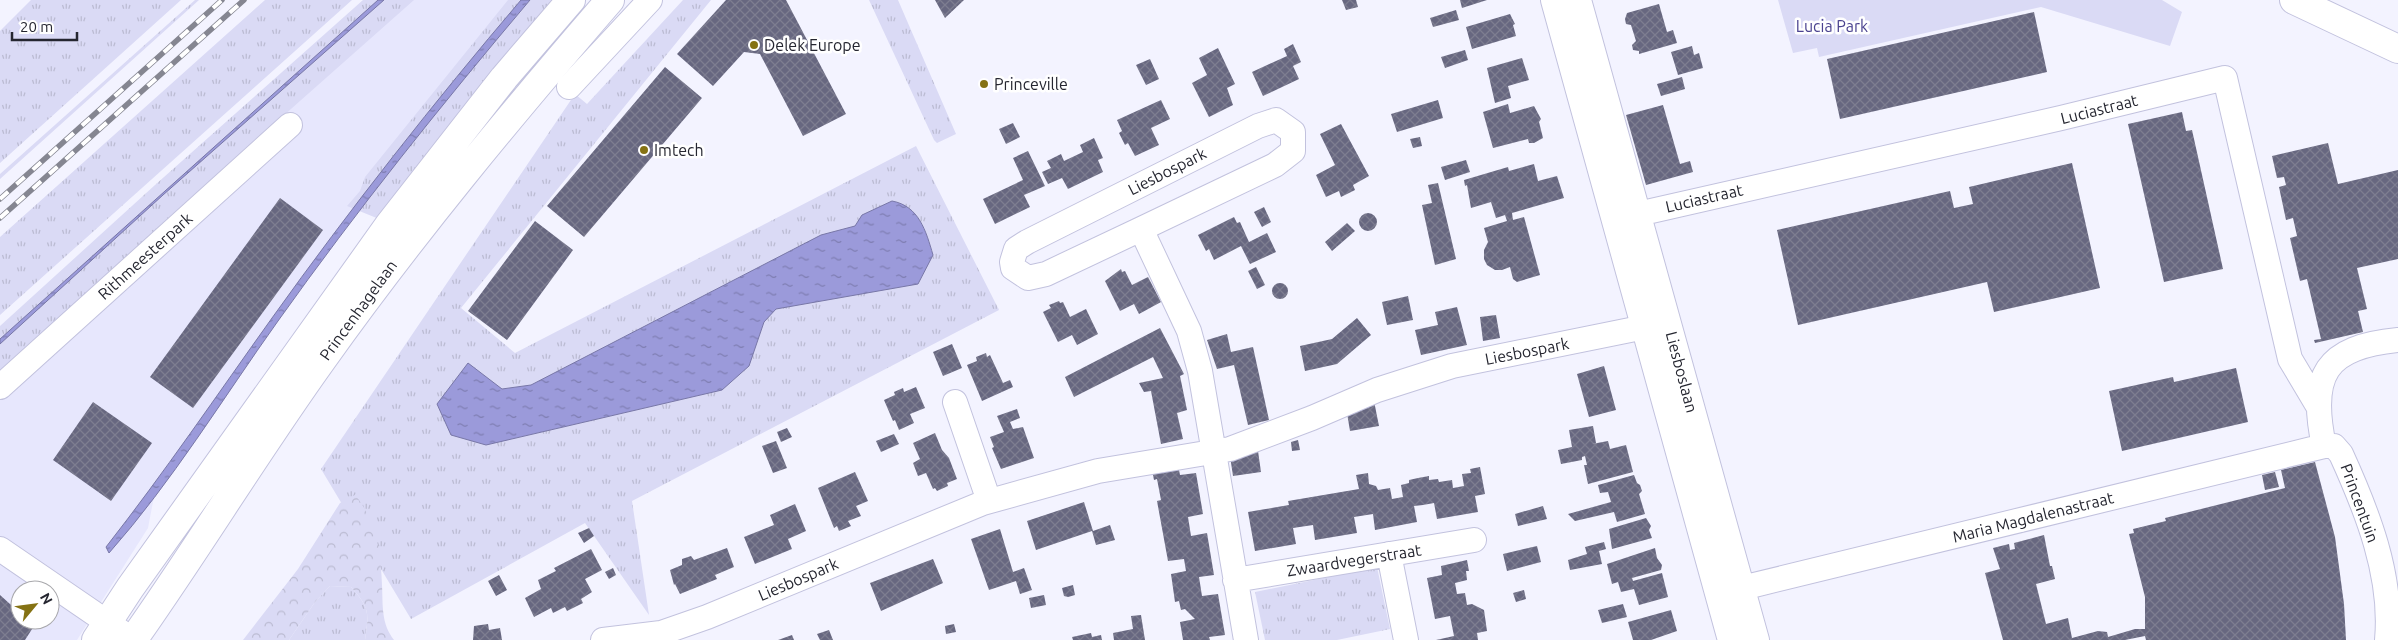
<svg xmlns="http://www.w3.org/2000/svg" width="2398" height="640" font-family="Ubuntu,sans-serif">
<defs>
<pattern id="grass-tufts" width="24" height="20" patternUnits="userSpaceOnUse" patternTransform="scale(1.25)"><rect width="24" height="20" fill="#dadaf5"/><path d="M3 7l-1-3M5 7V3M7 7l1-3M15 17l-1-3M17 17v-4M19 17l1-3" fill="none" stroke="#bbbbd2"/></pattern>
<pattern id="forest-crowns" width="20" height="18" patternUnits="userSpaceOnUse" patternTransform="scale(1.25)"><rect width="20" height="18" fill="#dadaf5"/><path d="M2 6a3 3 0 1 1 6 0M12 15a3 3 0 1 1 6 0" fill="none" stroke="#bbbbd2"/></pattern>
<pattern id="water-ripples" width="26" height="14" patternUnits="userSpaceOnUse" patternTransform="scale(1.25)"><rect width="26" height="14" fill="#9b9ada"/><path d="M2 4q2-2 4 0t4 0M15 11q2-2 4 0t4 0" fill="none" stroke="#7e7db1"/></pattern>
<pattern id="building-cross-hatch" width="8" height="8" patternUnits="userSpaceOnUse" patternTransform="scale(1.25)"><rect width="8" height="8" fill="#676780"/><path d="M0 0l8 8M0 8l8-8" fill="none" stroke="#7d7d90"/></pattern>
</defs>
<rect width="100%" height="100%" fill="#f3f3ff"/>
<path fill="#e7e7fd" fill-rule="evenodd" d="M 369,0 L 521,0 L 435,104 L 333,235 L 157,481 L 148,528 L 77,640 L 0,640 L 0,331 ZM 20,590 L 50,590 L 50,620 L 20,620 Z"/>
<path fill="url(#grass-tufts)" d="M 31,0 L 181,0 L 0,163 L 0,31 Z
M 195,0 L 199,0 L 0,179 L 0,174 Z
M 265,0 L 352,0 L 0,315 L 0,237 Z
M 363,0 L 414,0 L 178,209 L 0,372 L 0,326 L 155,185 Z
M 508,0 L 563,0 L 384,221 L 347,206 L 360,191 L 365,177 Z
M 683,0 L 711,0 L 461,308 L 515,353 L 916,146 L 999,310 L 632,501 L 649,615 L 585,523 L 411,619 L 321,469 L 575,94 L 587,104 Z
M 869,0 L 898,0 L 956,134 L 937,143 L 934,140 Z
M 1377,567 L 1390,629 L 1337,640 L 1265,640 L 1255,592 Z
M 330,586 L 351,587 C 370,608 369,613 365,640 L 289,640 L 315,602 Z"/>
<path fill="url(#forest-crowns)" d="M 355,495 C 376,520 381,553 382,585 C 383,606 381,623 394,640 L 365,640 C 369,613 370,608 351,587 L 330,586 L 315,602 L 289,640 L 243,640 L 298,569 L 340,503 Z"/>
<path fill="#dadaf5" d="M 1778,0 L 2162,0 L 2182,12 L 2170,46 L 2041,7 L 1819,57 L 1817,48 L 1793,53 Z"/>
<path fill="url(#water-ripples)" stroke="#7877a7" d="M 378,0 L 384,0 L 163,195 L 0,344 L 0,339 Z
M 521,0 L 530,0 C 442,104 357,210 278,321 C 223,398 172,482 109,553 L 106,547 C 164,473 217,395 272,318 C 350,209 434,102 521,0 Z
M 892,201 C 919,206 926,231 933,255 L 918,284 L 776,309 L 764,322 L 749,366 L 722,390 L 486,445 L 451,435 L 437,404 L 468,363 L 502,389 L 531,385 L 821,235 L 855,226 L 862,215 Z"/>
<path fill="url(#building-cross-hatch)" d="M 726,0 L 786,0 L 846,114 L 803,136 L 760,54 L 744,52 L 713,86 L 677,54 Z
M 935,0 L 964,0 L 945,18 Z
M 1342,0 L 1356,0 L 1358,7 L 1346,10 Z
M 1460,0 L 1487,0 L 1462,8 Z
M 1659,4 L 1667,32 L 1673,30 L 1677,43 L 1639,54 L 1639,51 L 1633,50 L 1632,45 L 1636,41 L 1631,25 L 1626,24 L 1625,19 L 1627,13 Z
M 1456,10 L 1459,20 L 1433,27 L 1430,18 Z
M 2034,12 L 2047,72 L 1840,119 L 1827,59 Z
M 1510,14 L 1515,24 L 1513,25 L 1516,36 L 1472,49 L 1466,27 Z
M 1293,44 L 1301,62 L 1293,66 L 1299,79 L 1263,96 L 1252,72 L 1287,56 L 1284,49 Z
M 1692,46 L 1694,55 L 1699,53 L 1703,68 L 1678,75 L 1671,52 Z
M 1218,48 L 1235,84 L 1227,88 L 1233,105 L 1209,117 L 1192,83 L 1207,75 L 1199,58 Z
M 1465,50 L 1468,60 L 1445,68 L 1441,57 Z
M 1522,58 L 1529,80 L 1508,86 L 1511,98 L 1495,103 L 1487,68 Z
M 1150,59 L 1159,79 L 1146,85 L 1136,65 Z
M 665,67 L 702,98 L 584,237 L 547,206 Z
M 1682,77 L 1685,89 L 1661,96 L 1657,84 Z
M 1161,100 L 1170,119 L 1151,128 L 1159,145 L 1135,156 L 1128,143 L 1125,145 L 1119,133 L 1122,131 L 1117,120 Z
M 1438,100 L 1443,118 L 1397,132 L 1391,114 Z
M 1508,104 L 1510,113 L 1534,106 L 1541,119 L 1539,122 L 1543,138 L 1534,143 L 1529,143 L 1528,139 L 1493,148 L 1483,112 Z
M 1663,105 L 1680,164 L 1690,161 L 1693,172 L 1646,185 L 1626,115 Z
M 2182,112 L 2186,131 L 2192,130 L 2223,269 L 2164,282 L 2128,124 Z
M 1013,123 L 1020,137 L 1006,144 L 999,129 Z
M 1341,124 L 1369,176 L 1353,185 L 1355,190 L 1341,197 L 1339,191 L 1326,197 L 1316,175 L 1335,165 L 1320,134 Z
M 1420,137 L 1422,146 L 1413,148 L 1410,139 Z
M 1094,138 L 1103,158 L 1098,160 L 1103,172 L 1068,189 L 1062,178 L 1048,184 L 1042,172 L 1051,168 L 1047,161 L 1061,154 L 1064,161 L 1083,152 L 1080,145 Z
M 2328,143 L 2338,184 L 2398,170 L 2398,259 L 2357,268 L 2367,309 L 2358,311 L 2363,332 L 2315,343 L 2314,340 L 2321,339 L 2307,279 L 2300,281 L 2290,238 L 2297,236 L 2293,218 L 2286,220 L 2279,187 L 2286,185 L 2284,177 L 2277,178 L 2272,156 Z
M 1028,151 L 1045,186 L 1024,195 L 1030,207 L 995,224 L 983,199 L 1023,180 L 1013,158 Z
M 1466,160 L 1470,172 L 1445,180 L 1441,167 Z
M 2072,163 L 2100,288 L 1994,312 L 1987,282 L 1798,325 L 1777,230 L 1950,191 L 1954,208 L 1973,204 L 1969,187 Z
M 1534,164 L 1538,181 L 1557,176 L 1564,198 L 1512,213 L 1513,220 L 1524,217 L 1540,275 L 1517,282 L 1513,279 L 1510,267 L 1502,270 L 1495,270 L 1487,265 L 1484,259 L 1484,250 L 1488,242 L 1484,228 L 1507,221 L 1505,215 L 1496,218 L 1491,202 L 1471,208 L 1467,185 L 1465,186 L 1464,180 L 1508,167 L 1509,171 Z
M 1438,183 L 1456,259 L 1435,265 L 1422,205 L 1432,203 L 1428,185 Z
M 280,198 L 323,230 L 193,408 L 150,377 Z
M 1264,207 L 1271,222 L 1262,227 L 1254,212 Z
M1359 222a9 9 0 1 1 18 0a9 9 0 1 1-18 0Z
M 1234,217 L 1237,223 L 1240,222 L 1249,242 L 1267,233 L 1276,252 L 1250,264 L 1241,246 L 1214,260 L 1209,249 L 1206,251 L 1198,235 Z
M 535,221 L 573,250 L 507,340 L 468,311 Z
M 1347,223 L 1355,231 L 1332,251 L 1325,242 Z
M 1256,267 L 1265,285 L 1257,289 L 1248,271 Z
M 1121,269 L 1122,272 L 1125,271 L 1132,285 L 1148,277 L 1161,302 L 1139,314 L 1134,304 L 1120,311 L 1105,281 Z
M1272 291a8 8 0 1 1 16 0a8 8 0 1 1-16 0Z
M 1408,296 L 1413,320 L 1387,325 L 1382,302 Z
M 1059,301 L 1060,303 L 1063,302 L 1070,317 L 1086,309 L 1098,334 L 1077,345 L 1072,335 L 1058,342 L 1043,312 L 1051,308 L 1049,305 Z
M 1457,307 L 1467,345 L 1421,355 L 1415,330 L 1438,325 L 1435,312 Z
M 1496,315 L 1500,338 L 1483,341 L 1480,317 Z
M 1357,318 L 1371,335 L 1337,364 L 1305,371 L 1300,346 L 1332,339 Z
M 1160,328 L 1184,374 L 1180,376 L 1187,410 L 1177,413 L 1183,439 L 1161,444 L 1151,391 L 1144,392 L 1139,383 L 1163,378 L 1153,357 L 1074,397 L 1065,377 Z
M 1227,334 L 1231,352 L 1253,347 L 1269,420 L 1248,425 L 1234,365 L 1217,369 L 1207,340 Z
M 952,344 L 962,368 L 943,376 L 933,352 Z
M 986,353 L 987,357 L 990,355 L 1003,383 L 1010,380 L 1013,387 L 982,401 L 967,365 L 977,361 L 976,357 Z
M 1604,366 L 1616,410 L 1589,417 L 1577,374 Z
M 2236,368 L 2248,422 L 2122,451 L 2109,391 L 2173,377 L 2174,382 Z
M 916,387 L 925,408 L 910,414 L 914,423 L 899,430 L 895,420 L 893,421 L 884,400 L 895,395 L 894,392 L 903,388 L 904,392 Z
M 1374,401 L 1379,426 L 1350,431 L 1347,413 Z
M 93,402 L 152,443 L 111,501 L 53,460 Z
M 1017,409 L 1020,418 L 1010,422 L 1013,429 L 1023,427 L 1034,458 L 1001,469 L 992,448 L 994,447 L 990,437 L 1004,432 L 997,416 Z
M 1593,426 L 1596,443 L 1592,444 L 1608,441 L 1610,449 L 1626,445 L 1633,472 L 1588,484 L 1584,465 L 1587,465 L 1585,456 L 1582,457 L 1582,460 L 1561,464 L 1558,450 L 1572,447 L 1569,430 Z
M 787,428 L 792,437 L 781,442 L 777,432 Z
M 935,433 L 942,450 L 949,458 L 957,479 L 947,483 L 948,486 L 937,491 L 935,488 L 933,489 L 926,473 L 918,476 L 913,463 L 920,459 L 913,443 Z
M 894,434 L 899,444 L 881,452 L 876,441 Z
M 1298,440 L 1300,450 L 1292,451 L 1291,442 Z
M 776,441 L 787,468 L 773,473 L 762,446 Z
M 1258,451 L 1261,472 L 1233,476 L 1230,456 Z
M 2315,462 L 2335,537 L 2344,604 L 2346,640 L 2146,640 L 2145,636 L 2125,640 L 2003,640 L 1985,573 L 2000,569 L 1993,548 L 2009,544 L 2010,550 L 2015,549 L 2014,543 L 2044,535 L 2050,566 L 2052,566 L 2055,579 L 2036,584 L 2046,624 L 2068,618 L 2072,638 L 2098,631 L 2107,632 L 2108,637 L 2135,629 L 2145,629 L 2145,597 L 2129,534 L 2134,533 L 2133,529 L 2166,521 L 2165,518 L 2285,488 L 2281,470 Z
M 1178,465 L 1180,475 L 1196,473 L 1203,514 L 1188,517 L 1191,536 L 1207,533 L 1214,575 L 1199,577 L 1202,596 L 1218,594 L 1225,635 L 1209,637 L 1210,640 L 1183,640 L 1180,622 L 1195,619 L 1185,609 L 1181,610 L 1179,601 L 1175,602 L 1171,574 L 1186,571 L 1184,559 L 1168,561 L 1157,501 L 1161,500 L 1157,479 L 1154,480 L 1152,470 Z
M 1480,467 L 1485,494 L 1475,496 L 1478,512 L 1437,519 L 1434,503 L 1423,505 L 1414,506 L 1417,522 L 1375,530 L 1373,514 L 1354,517 L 1357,533 L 1315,540 L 1313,525 L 1293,528 L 1296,544 L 1255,551 L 1248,512 L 1289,505 L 1288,501 L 1359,489 L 1356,475 L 1368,473 L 1369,484 L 1376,486 L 1378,490 L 1390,488 L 1392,499 L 1403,497 L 1401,485 L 1409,483 L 1409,480 L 1418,478 L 1429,476 L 1429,480 L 1438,479 L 1439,482 L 1452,480 L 1453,488 L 1464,486 L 1462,474 L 1471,473 L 1470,469 Z
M 855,472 L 868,501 L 856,506 L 861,516 L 848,521 L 851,526 L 839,531 L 837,526 L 834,528 L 818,488 Z
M 2275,472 L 2279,487 L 2265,490 L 2262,475 Z
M 1634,475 L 1637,483 L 1640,485 L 1642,491 L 1639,494 L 1645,514 L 1617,522 L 1614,512 L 1575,521 L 1568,514 L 1611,502 L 1608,492 L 1600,493 L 1598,485 Z
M 1084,502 L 1093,531 L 1110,525 L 1115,540 L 1096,545 L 1092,531 L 1036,550 L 1027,521 Z
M 795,504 L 806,531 L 788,539 L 792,549 L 755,564 L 744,537 L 774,525 L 770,515 Z
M 1543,506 L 1547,519 L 1518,526 L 1515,514 Z
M 1646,518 L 1651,526 L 1649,530 L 1652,538 L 1612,549 L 1609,529 Z
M 589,528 L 594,536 L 584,543 L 578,533 Z
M 1000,529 L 1013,572 L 1024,568 L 1032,590 L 1020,594 L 1016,581 L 989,590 L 971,539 Z
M 1604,542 L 1606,549 L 1599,551 L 1602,564 L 1570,570 L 1568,560 L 1587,554 L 1585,547 Z
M 1537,546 L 1541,562 L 1507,571 L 1503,554 Z
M 727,548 L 734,567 L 715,575 L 717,579 L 680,594 L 675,584 L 674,585 L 670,570 L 682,565 L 682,559 L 691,556 L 694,560 Z
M 1655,548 L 1657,558 L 1662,565 L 1661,570 L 1632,578 L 1633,581 L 1662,573 L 1668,597 L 1639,605 L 1634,589 L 1621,592 L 1618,582 L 1612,584 L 1607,564 Z
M 591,549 L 602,570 L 585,579 L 592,592 L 581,599 L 583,603 L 567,611 L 565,607 L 553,613 L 551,608 L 534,617 L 525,598 L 541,589 L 538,580 L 556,571 L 554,568 Z
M 933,559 L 943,583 L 881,611 L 870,583 Z
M 1467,560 L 1469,571 L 1466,571 L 1467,580 L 1455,583 L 1457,594 L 1465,593 L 1467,605 L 1472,604 L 1484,610 L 1487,631 L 1477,633 L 1478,640 L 1436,640 L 1454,636 L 1450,616 L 1435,619 L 1427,578 L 1442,575 L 1441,566 Z
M 613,568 L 616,575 L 609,579 L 605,572 Z
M 499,575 L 507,590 L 496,596 L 488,581 Z
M 1073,585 L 1075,595 L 1068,597 L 1064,596 L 1062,588 Z
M 1524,590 L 1526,599 L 1516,602 L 1513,593 Z
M 0,595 L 20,613 L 20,620 L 28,620 L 34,626 L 25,640 L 0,640 Z
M 1044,595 L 1046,605 L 1031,608 L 1029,598 Z
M 1623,604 L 1627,617 L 1602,623 L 1598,610 Z
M 1671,610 L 1677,631 L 1651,640 L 1633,640 L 1628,622 Z
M 1141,615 L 1145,640 L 1114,640 L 1113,633 L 1133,629 L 1131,616 Z
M 488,624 L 489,630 L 500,628 L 502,640 L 473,640 L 474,626 Z
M 954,624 L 956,632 L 946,634 L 945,626 Z
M 829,630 L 833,640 L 820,640 L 817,634 Z
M 1091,633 L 1092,637 L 1101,635 L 1102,640 L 1073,640 L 1072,637 Z
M 792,635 L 794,640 L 778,640 Z"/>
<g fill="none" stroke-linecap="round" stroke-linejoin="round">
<defs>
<path id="street" d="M 1579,0 L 1757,640
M 569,87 L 650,0
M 1638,214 L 2061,118 L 2225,78 L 2290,359 L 2318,406
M 1141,229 L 1046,274 L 1028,278 L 1013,268 L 1012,262 L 1016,249 L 1027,242 L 1258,126 L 1276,120 L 1293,132 L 1293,151 L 1275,165 L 1141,229 L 1189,331 L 1200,371 L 1246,640
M 0,387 L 290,125
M 955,402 L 989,501
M 0,549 L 133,640
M 1389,554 L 1406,640
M 1235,580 L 1474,540
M 1742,588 L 2324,446
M 603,640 L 661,633 L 707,617 L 983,503 L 1098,471 L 1230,449 L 1312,418 L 1377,390 L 1452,366 L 1645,327
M 2387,640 C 2393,576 2367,511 2341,454 L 2334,446 L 2324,446 C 2309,375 2325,347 2398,340"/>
<path id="secondary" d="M 1555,0 L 1732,640
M 2294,0 L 2398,49
M 96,640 L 130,588 L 389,225 L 504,78 L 571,0
M 133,640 C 198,548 256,452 322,360 C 411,235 509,117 610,0"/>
</defs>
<use href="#street" stroke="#c2c2de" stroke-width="26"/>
<use href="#secondary" stroke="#c2c2de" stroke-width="30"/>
<use href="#street" stroke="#fff" stroke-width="24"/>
<use href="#secondary" stroke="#fff" stroke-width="28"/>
<defs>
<path id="rail" d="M 0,199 L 222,0
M 0,218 L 244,0"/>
</defs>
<use href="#rail" stroke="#858691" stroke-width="5.5"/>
<use href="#rail" stroke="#fff" stroke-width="4" stroke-dasharray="11" stroke-linecap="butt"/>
</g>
<g fill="#857213" stroke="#fff" stroke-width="2">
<circle cx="754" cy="45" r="5"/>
<circle cx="984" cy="84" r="5"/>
<circle cx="644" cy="150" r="5"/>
</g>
<g text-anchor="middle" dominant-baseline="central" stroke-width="5" stroke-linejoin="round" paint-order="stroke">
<g font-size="16" fill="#4a428f" stroke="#fff">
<text x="1832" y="26">Lucia Park</text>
</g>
<g font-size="16" fill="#252630" stroke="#fff" text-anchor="start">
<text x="764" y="45">Delek Europe</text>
<text x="994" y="84">Princeville</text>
<text x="654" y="150">Imtech</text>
</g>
<g font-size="16" fill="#252630" stroke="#fff">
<text transform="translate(2099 109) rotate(-14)">Luciastraat</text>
<text transform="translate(1167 171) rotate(-27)">Liesbospark</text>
<text transform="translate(1704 198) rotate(-13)">Luciastraat</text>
<text transform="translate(145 256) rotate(-42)">Rithmeesterpark</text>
<text transform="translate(358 310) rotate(-54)">Princenhagelaan</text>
<text transform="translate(1527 351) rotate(-11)">Liesbospark</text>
<text transform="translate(1682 372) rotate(75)">Liesboslaan</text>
<text transform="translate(2360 503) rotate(70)">Princentuin</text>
<text transform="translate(2033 517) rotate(-14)">Maria Magdalenastraat</text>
<text transform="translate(1354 560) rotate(-9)">Zwaardvegerstraat</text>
<text transform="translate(798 579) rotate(-23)">Liesbospark</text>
</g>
</g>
<g transform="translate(35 605) rotate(61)"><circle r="24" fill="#ffffff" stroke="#a8a8ac"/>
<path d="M0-4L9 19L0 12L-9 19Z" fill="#857213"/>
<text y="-8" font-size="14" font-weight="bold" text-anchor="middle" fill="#252630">N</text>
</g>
<path d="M12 32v8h65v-8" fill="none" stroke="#252630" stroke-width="2.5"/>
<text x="20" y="32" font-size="15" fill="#252630" stroke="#ffffff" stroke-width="4" paint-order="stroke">20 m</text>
</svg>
